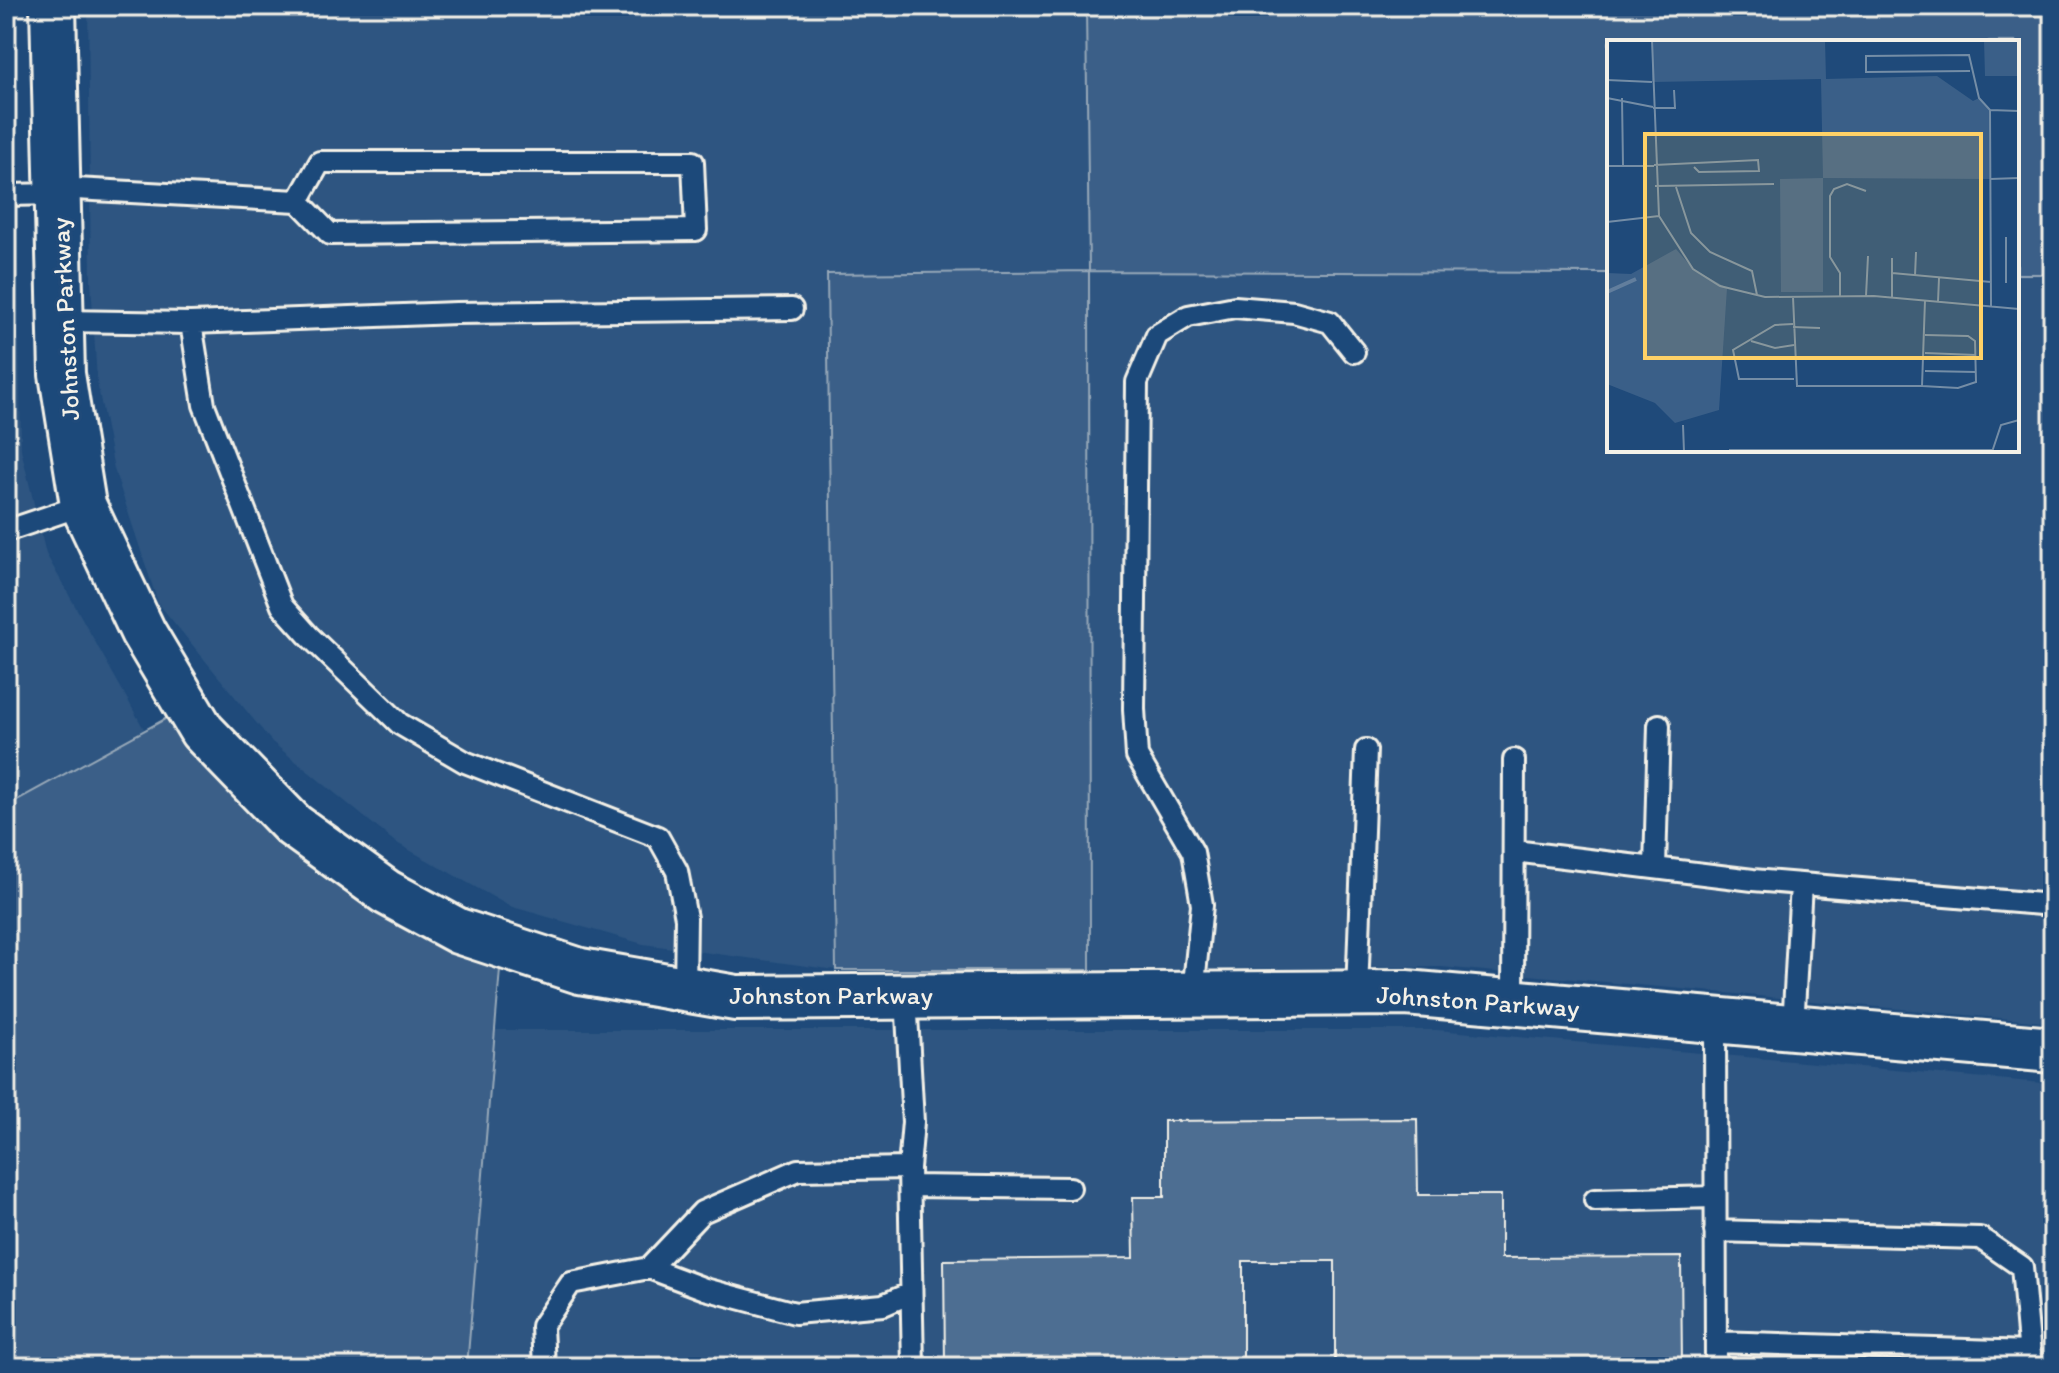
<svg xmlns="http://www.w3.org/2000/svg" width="2059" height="1373" font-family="Itim,sans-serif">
<rect width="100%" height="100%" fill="#1f4a7a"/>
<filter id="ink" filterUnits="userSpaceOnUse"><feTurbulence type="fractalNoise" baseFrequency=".0125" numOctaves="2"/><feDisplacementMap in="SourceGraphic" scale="16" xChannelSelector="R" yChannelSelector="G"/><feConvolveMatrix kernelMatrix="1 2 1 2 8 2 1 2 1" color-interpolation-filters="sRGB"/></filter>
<g filter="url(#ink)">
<path fill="#2d5581" d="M 6,6 L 14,6 L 21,449 L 46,554 L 144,729 L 6,806 Z
M 88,6 L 1086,6 L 1609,271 L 1609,450 L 2017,450 L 2017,271 L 2053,271 L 2053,1023 L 1441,967 L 1090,970 L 1088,271 L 827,274 L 836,970 L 643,944 L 509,906 L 395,842 L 272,742 L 158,603 L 114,469 L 97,382 L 91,282 Z
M 493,1030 L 1437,1030 L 2053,1084 L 2053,1367 L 464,1367 Z"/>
<path fill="#3a5f88" stroke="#97a8b8" stroke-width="2" d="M 1086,6 L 2053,6 L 2053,274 L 2017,274 L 2017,42 L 1609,42 L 1609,273 L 1089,271 L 1090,970 L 836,970 L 827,274 L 1089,271 Z
M 187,707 L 293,825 L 502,945 L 467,1367 L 6,1367 L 6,806 Z"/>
<path fill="#4d6e92" stroke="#f4f1e8" stroke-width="2" d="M 1417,1119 L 1418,1195 L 1501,1195 L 1501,1258 L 1681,1257 L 1682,1367 L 1335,1367 L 1335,1261 L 1243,1261 L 1243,1367 L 945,1367 L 944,1260 L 1134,1258 L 1133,1197 L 1164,1197 L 1164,1121 Z"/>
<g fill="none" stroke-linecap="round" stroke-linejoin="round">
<defs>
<path id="service" d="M 57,188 L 298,201 L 320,162 L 693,162 L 696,230 L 330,234 L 298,201
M 6,195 L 58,194
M 61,321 L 191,323 L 456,313 L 792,309
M 191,323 L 204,405 L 282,606 L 308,635 L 400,724 L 465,762 L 658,837 L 677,871 L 686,918 L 685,989
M 6,531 L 83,505
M 1514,851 L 1753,880 L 2053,905
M 1655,868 L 1659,725
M 1357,993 L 1366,750
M 1193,994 L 1202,905 L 1193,852 L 1137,756 L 1134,709 L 1137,382 L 1157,335 L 1188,316 L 1235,307 L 1294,312 L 1330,322 L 1354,352
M 906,997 L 913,1122 L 909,1168 L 913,1367
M 1513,1002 L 1514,760
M 1715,1020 L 1716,1367
M 1793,1027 L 1801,884
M 910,1186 L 1070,1188
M 1595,1200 L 1715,1197
M 1715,1231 L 1980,1238 L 2022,1267 L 2031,1367
M 649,1268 L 705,1289 L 795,1313 L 883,1305 L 911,1293
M 1716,1342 L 2030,1352
M 544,1367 L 542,1326 L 571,1283 L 649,1268 L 702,1212 L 798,1170 L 909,1168"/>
<path id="tertiary" d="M 53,6 L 62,374 L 83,505 L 143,632 L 202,731 L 293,825 L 386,892 L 458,931 L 580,971 L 736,998 L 1406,993 L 2053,1050"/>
</defs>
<use href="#service" stroke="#f4f1e8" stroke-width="26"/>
<use href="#tertiary" stroke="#f4f1e8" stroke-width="50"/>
<use href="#service" stroke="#1f4a7a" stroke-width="20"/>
<use href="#tertiary" stroke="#1f4a7a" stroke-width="44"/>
</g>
</g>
<g text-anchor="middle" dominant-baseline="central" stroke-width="7" stroke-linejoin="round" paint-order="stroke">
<g font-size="26" fill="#f4f1e8" stroke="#1f4a7a">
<text transform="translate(65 319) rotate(-93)">Johnston Parkway</text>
<text x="831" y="995">Johnston Parkway</text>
<text transform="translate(1478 1001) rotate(4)">Johnston Parkway</text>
</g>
</g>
<g transform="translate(1607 40)">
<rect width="412" height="412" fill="#1f4a7a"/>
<path d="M 45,0 L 218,0 L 219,39 L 330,36 L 366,61 L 372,58 L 383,70 L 383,139 L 216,138 L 216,252 L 174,252 L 173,139 L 216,138 L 214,39 L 45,42 ZM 377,0 L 412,0 L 412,36 L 378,36 ZM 69,209 L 86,229 L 120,248 L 112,370 L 68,383 L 48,363 L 0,344 L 0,233 L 24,234 Z" fill="#3a5f88"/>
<path fill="none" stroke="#627e9d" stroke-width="4" d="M 0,252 L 29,239"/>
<path fill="none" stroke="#748da6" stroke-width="2" d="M 45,0 L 52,176 L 86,229 L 113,246 L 158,257 L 267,256 L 412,269M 363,31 L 259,32 L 259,16 L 362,15 L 372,58 L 383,70M 0,40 L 45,42M 0,58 L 46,67M 15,58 L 16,126M 46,68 L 68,68 L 67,50M 383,70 L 384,266M 383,70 L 412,71M 47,125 L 151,120 L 152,131 L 92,132 L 87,127M 0,126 L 47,126M 383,139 L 412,138M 48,146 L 167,144M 69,147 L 84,193 L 103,212 L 145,231 L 150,255M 0,182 L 52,176M 399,197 L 399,243M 285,233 L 384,242M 308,236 L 309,212M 233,256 L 233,233 L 223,217 L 223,156 L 227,149 L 240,144 L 259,151M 259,256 L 261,216M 186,257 L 190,346 L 315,346 L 318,260M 285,257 L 285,218M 331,262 L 332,238M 186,284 L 168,285 L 126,310 L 132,339 L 187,339M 186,287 L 213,288M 144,301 L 168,308 L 187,305M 318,313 L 369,315M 318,331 L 369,332M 315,346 L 351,348 L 369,342 L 368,301 L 361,296 L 318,295M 76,385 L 77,412M 122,410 L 385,410M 385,412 L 394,385 L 412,380"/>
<path fill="#ffd166" fill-opacity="0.15" stroke="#ffd166" stroke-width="4" d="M 38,94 L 374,94 L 374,318 L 38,318 Z"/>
<rect width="412" height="412" fill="none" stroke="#f4f1e8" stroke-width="4"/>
</g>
<rect width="2059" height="1373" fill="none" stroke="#1f4a7a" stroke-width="32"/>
<rect x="16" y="16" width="2027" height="1341" fill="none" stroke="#f4f1e8" stroke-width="3" filter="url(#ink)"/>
</svg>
